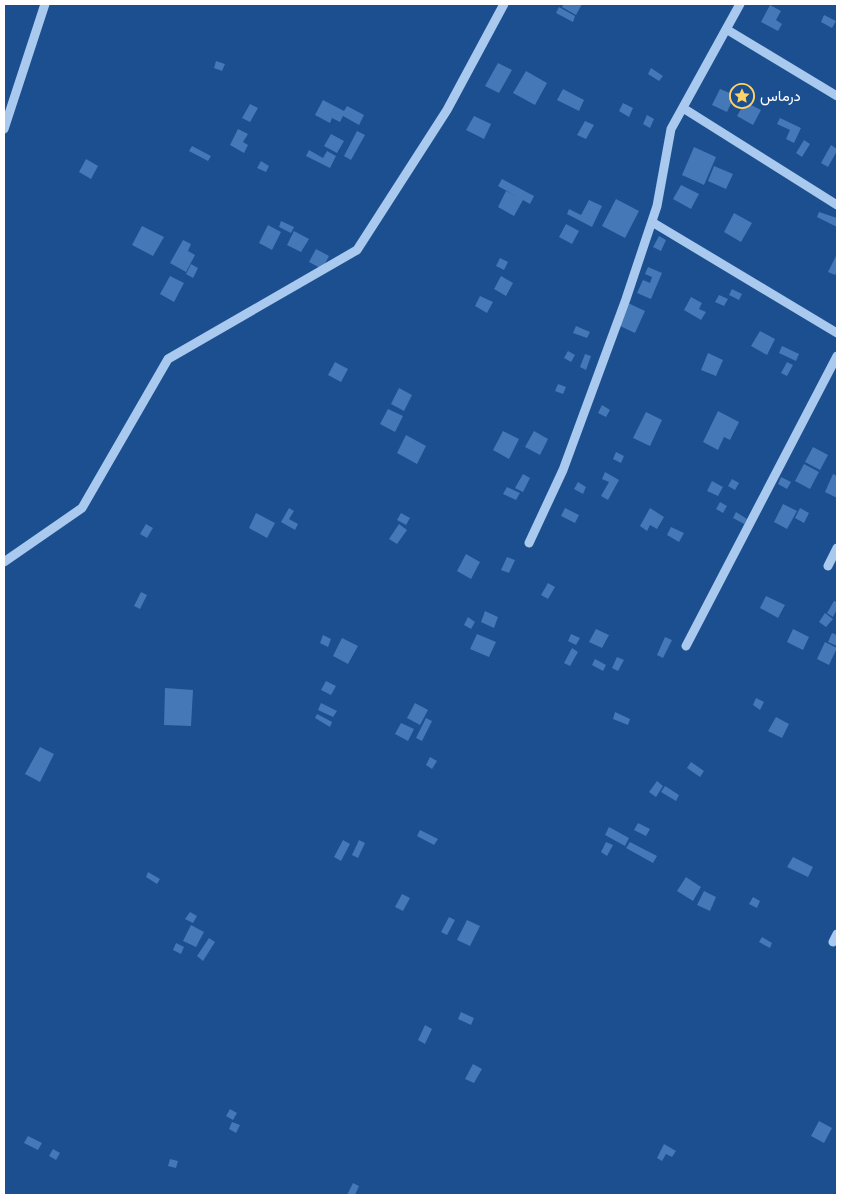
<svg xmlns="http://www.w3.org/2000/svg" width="841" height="1199" font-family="Raleway,Vazirmatn,sans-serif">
<rect width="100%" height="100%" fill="#1b4f8f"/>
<path fill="#4478b7" d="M 564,4 L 582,4 L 576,15 L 562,7 Z
M 770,5 L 781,11 L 776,20 L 782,24 L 778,31 L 761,22 Z
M 559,7 L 575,16 L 573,22 L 556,13 Z
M 824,15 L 836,21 L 832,28 L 821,22 Z
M 216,61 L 225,64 L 222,71 L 214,68 Z
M 498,63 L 512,70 L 499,93 L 485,86 Z
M 651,68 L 663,76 L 659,81 L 648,74 Z
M 526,71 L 547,83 L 535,105 L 513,93 Z
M 563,89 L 584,100 L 579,111 L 557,100 Z
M 720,89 L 735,95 L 727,112 L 712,105 Z
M 323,100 L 344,111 L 347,106 L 364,115 L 359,125 L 343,116 L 340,122 L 332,118 L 330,123 L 315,115 Z
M 745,102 L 761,110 L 753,125 L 737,116 Z
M 623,103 L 633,108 L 629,117 L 619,111 Z
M 250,104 L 258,108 L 250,122 L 242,118 Z
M 647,115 L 654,119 L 650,128 L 643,124 Z
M 474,116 L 491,124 L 484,139 L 466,130 Z
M 780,118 L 801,128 L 794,143 L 786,139 L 790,130 L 777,124 Z
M 585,121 L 594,125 L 586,139 L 577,135 Z
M 238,129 L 248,134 L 243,142 L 248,145 L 244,153 L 230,145 Z
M 357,131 L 365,135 L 351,160 L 344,156 Z
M 331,134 L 344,141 L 337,153 L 324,146 Z
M 804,140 L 810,144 L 802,157 L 796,153 Z
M 831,145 L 837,149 L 837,151 L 828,167 L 821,163 Z
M 192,146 L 211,156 L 208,161 L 189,151 Z
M 694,147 L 716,157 L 704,185 L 682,175 Z
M 309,150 L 323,158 L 327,151 L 336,156 L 330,168 L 306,156 Z
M 86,159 L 98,166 L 91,179 L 79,172 Z
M 261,161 L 269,166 L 266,172 L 257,168 Z
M 714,166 L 733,174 L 726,189 L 708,181 Z
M 502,179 L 534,196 L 530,204 L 498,186 Z
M 681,185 L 699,194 L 691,209 L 673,199 Z
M 506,191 L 523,200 L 514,216 L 498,207 Z
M 616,199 L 639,211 L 625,238 L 602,226 Z
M 589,200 L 602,206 L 592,227 L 567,214 L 569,209 L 581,215 Z
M 819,212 L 837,218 L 837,227 L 817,217 Z
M 734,213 L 752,223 L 741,242 L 724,232 Z
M 281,221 L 294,227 L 291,233 L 279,227 Z
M 566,224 L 579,231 L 572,244 L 559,237 Z
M 268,225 L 281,232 L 272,250 L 259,243 Z
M 142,226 L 164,237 L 153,256 L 132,245 Z
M 294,231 L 309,239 L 301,252 L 287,245 Z
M 659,236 L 666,240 L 661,251 L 653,247 Z
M 183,240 L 191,244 L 188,251 L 195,255 L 186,272 L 170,263 Z
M 316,249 L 329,256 L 322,269 L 309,262 Z
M 837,254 L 837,271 L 835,275 L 828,272 Z
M 500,258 L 508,262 L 504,270 L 496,266 Z
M 191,264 L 198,268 L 193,278 L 186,274 Z
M 648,267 L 662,273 L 651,299 L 637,293 L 643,280 L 650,283 L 652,277 L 645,274 Z
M 170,276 L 184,283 L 174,302 L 160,294 Z
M 501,276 L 513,283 L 506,296 L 494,289 Z
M 732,289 L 742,294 L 739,300 L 729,295 Z
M 719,295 L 728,299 L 724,306 L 715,302 Z
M 480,296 L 493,302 L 487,313 L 475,306 Z
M 691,297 L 702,303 L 699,309 L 706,312 L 701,320 L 684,310 Z
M 628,303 L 645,311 L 635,333 L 618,325 Z
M 576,326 L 590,332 L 587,338 L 573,333 Z
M 760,331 L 775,339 L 767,355 L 751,346 Z
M 782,346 L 799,354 L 796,361 L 779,353 Z
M 568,351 L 575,355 L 571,362 L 564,358 Z
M 708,353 L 723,360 L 716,376 L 701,370 Z
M 585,354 L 591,356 L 586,370 L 580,367 Z
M 335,362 L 348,369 L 341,382 L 328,375 Z
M 787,362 L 793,365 L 787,376 L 781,373 Z
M 558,384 L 566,387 L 563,394 L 555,391 Z
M 399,388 L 412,395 L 404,411 L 391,404 Z
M 602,405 L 610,410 L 606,417 L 598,413 Z
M 388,409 L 403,416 L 395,432 L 380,424 Z
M 718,411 L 739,422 L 730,440 L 724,437 L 718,450 L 703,442 Z
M 646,412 L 662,420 L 650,446 L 633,438 Z
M 503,431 L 519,439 L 509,459 L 493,450 Z
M 534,431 L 548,439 L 540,455 L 525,447 Z
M 406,435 L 426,446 L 417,464 L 397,453 Z
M 813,447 L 828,455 L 820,470 L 805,462 Z
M 616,452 L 624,456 L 621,463 L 613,459 Z
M 804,464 L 819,472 L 810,489 L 795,481 Z
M 605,472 L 619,480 L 608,500 L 601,496 L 609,482 L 602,479 Z
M 523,474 L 530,478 L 523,492 L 515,488 Z
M 833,474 L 837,476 L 837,498 L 825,492 Z
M 781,477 L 791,482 L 787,489 L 778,484 Z
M 732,479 L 739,483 L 735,490 L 728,486 Z
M 712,481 L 723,487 L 718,496 L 707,491 Z
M 578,482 L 586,487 L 583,494 L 574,489 Z
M 507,487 L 520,493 L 516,500 L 503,494 Z
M 720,502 L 727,506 L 723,513 L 716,509 Z
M 783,504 L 797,511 L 787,529 L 774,522 Z
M 289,508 L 294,511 L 289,519 L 298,524 L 295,530 L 281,522 Z
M 565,508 L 579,515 L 575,523 L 561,516 Z
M 650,508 L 664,517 L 657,529 L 650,525 L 647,531 L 640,526 Z
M 800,508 L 809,513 L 804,523 L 795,518 Z
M 736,512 L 747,519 L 744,524 L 733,518 Z
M 256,513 L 275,523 L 267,538 L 249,528 Z
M 401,513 L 410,518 L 406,525 L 397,520 Z
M 146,524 L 153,528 L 147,538 L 140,534 Z
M 399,524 L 407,530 L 397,544 L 389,539 Z
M 671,527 L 684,533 L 679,542 L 667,535 Z
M 466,554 L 480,562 L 471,579 L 457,571 Z
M 507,557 L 515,560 L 509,573 L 501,570 Z
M 548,583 L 555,587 L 548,599 L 541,595 Z
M 141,592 L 147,595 L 140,609 L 134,606 Z
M 766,596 L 785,605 L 778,618 L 760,608 Z
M 834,601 L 837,602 L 837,609 L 833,617 L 827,613 Z
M 485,611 L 498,617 L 494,628 L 481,622 Z
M 825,613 L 833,619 L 826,627 L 819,622 Z
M 468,617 L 475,622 L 471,629 L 464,625 Z
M 596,629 L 609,635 L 602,648 L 589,642 Z
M 793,629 L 809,637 L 803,650 L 787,642 Z
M 832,633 L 837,635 L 837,646 L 828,642 Z
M 477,634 L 496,642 L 489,657 L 470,649 Z
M 571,634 L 580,638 L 576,645 L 568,641 Z
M 323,635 L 331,639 L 328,647 L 320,643 Z
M 665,637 L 672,640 L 663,658 L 657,655 Z
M 342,638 L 358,646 L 348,664 L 333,656 Z
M 825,642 L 837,648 L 829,665 L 817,659 Z
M 572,648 L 578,652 L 570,666 L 564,663 Z
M 617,657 L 624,660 L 618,671 L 612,668 Z
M 595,659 L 606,665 L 603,671 L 592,665 Z
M 326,681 L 336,686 L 331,695 L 321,690 Z
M 165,688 L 193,690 L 191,726 L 164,725 Z
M 756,698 L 764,702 L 760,710 L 753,705 Z
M 321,703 L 337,711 L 333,717 L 318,710 Z
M 415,703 L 428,710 L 420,725 L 407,718 Z
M 615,712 L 630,719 L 628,725 L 613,719 Z
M 317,714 L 332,722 L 330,727 L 315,718 Z
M 776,717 L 789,724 L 782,738 L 768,731 Z
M 426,718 L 432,721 L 422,741 L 416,738 Z
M 401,723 L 414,729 L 408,741 L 395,734 Z
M 40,747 L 54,754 L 40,782 L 25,774 Z
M 430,757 L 437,761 L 432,769 L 426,765 Z
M 691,762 L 704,771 L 700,777 L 687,768 Z
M 657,781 L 663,786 L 656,797 L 649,792 Z
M 665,786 L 679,795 L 676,801 L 661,792 Z
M 638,823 L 650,829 L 646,836 L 634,830 Z
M 609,827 L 629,838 L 625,846 L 605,835 Z
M 420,830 L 438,839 L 434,845 L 417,836 Z
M 343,840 L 350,844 L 341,861 L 334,857 Z
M 359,840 L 365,843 L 358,858 L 352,855 Z
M 606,842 L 613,845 L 607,856 L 601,852 Z
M 630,842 L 657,856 L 653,863 L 626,848 Z
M 793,857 L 813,867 L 808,877 L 787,867 Z
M 148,872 L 160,879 L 157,884 L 146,877 Z
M 686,877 L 701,887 L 693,901 L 677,891 Z
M 704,891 L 716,897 L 710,911 L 697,905 Z
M 402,894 L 410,898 L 403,911 L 395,907 Z
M 753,897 L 760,901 L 757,908 L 749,904 Z
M 190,912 L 197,916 L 193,923 L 185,919 Z
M 449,917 L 455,920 L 447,935 L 441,932 Z
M 467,920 L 480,926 L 470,946 L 457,940 Z
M 191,925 L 204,932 L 196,947 L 183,941 Z
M 762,937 L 772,943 L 770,948 L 759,942 Z
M 209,938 L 215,942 L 203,961 L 197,956 Z
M 176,943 L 184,947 L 181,954 L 173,950 Z
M 461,1012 L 474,1018 L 471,1025 L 458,1019 Z
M 425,1025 L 432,1029 L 425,1044 L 418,1040 Z
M 473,1064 L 482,1069 L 474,1083 L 465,1079 Z
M 230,1109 L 237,1113 L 233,1120 L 226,1116 Z
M 819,1121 L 832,1128 L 824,1143 L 811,1136 Z
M 232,1122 L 240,1125 L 236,1133 L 229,1129 Z
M 28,1136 L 42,1143 L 38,1150 L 24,1143 Z
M 664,1144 L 676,1151 L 672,1157 L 666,1154 L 662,1161 L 657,1158 Z
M 53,1149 L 60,1153 L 56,1160 L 49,1156 Z
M 170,1159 L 178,1161 L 176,1168 L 168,1166 Z
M 353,1183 L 359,1186 L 355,1195 L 347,1195 Z"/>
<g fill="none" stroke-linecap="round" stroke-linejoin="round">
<path stroke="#a9c9ee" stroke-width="9" d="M 726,29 L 837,96
M 683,108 L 837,205
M 4,129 L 45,4
M 652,222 L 837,333
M 529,543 L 563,470 L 626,299 L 657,206 L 671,129 L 740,4
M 4,562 L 82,508 L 168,359 L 357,250 L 447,110 L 504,4
M 828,566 L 837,548
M 686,646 L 837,356
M 833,942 L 837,934"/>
</g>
<defs>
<symbol id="sight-ring" viewBox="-11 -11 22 22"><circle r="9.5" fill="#1b4f8f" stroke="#ffd166" stroke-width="1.5"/><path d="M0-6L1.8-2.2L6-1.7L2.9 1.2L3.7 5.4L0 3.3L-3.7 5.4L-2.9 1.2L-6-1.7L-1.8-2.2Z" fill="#ffd166"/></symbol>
</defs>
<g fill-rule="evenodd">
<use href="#sight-ring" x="728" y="82" width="28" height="28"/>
</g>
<g text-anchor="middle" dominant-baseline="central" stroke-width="4" stroke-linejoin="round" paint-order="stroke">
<g font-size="15" fill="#fff" stroke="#1b4f8f" text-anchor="start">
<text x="760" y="96">درماس</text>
</g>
</g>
<rect width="841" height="1199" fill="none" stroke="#ffffff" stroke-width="10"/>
</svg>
